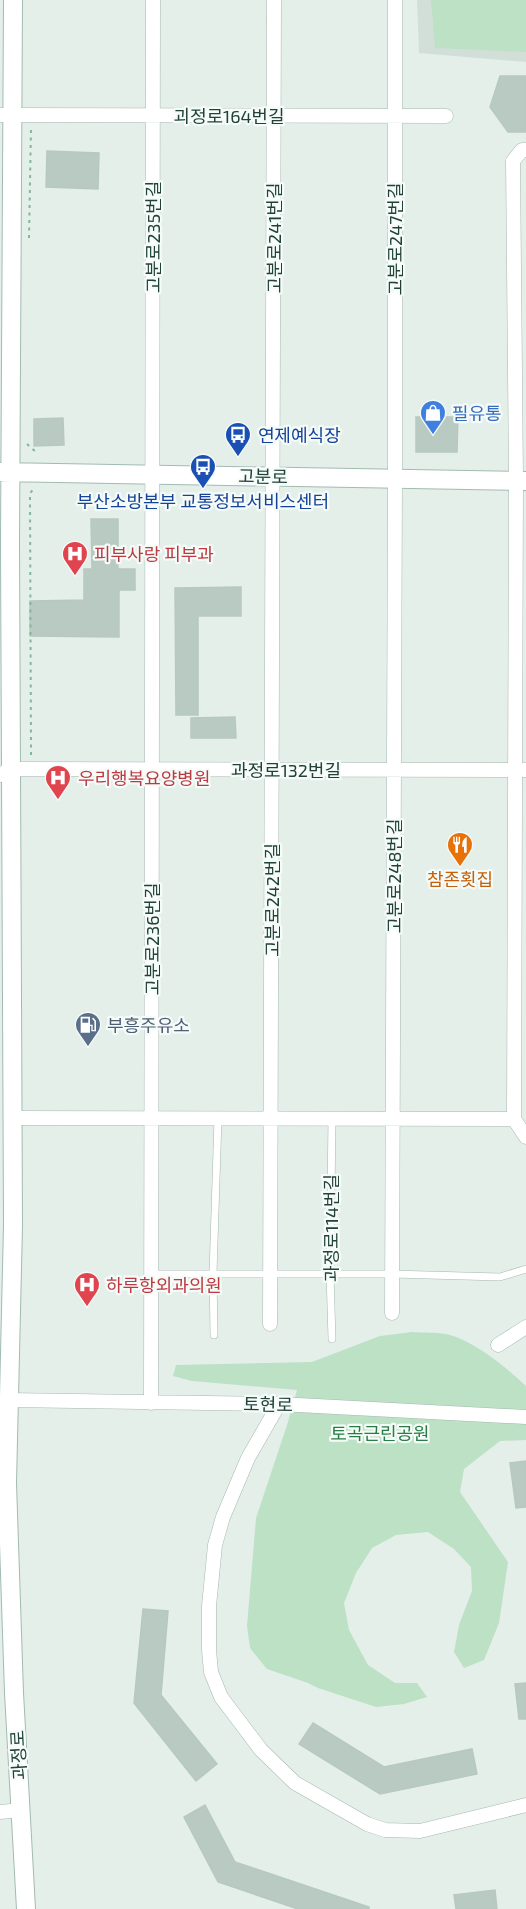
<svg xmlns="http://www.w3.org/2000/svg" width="526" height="1909" font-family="'Exo 2','Noto Sans KR',sans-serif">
<rect width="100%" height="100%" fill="#e4efea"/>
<path fill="#d2dfd8" d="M 417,0 L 526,0 L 526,62 L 419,53 Z"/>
<path fill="#bce1c4" d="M 431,0 L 526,0 L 526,52 L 435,48 Z
M 412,1332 C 423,1333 435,1332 446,1334 C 473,1340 506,1367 526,1386 L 526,1440 L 500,1441 L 464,1469 L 460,1492 L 508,1562 L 499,1623 L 484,1660 L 464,1668 L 454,1652 L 459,1625 L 472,1591 L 471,1567 L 454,1549 L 428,1532 L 396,1535 L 372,1548 L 356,1573 L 344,1603 L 349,1630 L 368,1665 L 395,1683 L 417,1683 L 427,1697 L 404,1704 L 376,1707 L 318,1688 L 308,1683 L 267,1669 L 250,1648 L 247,1626 L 256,1518 L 288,1422 L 297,1390 L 192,1381 L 173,1376 L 176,1365 L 312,1362 L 380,1336 Z"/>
<path fill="#b9cac2" stroke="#b6c9c0" stroke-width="1.5" d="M 500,76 L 526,76 L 526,132 L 508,132 L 490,107 Z
M 47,151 L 99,153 L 98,189 L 46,187 Z
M 416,417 L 458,417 L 457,452 L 416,452 Z
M 63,418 L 64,445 L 34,446 L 34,419 Z
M 91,519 L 118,519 L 118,569 L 135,569 L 135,590 L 119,590 L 119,637 L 30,636 L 30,601 L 84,600 L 84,569 L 92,569 Z
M 241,587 L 241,616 L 198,616 L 198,715 L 176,715 L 175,588 Z
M 235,717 L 236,738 L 191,738 L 191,718 Z
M 526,1461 L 526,1507 L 516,1508 L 510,1463 Z
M 143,1609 L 168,1611 L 161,1695 L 217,1764 L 196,1781 L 134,1703 Z
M 526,1683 L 526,1719 L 519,1719 L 515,1684 Z
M 313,1723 L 384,1767 L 472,1749 L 477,1774 L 380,1794 L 299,1744 Z
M 205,1805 L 235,1862 L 369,1907 L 369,1909 L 298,1909 L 218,1882 L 184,1817 Z
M 495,1890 L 497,1909 L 456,1909 L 454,1895 Z"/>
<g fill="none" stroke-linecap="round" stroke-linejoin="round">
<defs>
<path id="lane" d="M 332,1118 L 330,1274 L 332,1339
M 152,1274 L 392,1274 L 500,1277 L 526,1269
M 214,1335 L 213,1274 L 218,1118"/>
<path id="street" d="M 0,115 L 446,116
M 526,150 L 522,150 L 513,161 L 516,480 L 514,1119 L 526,1137
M 0,775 L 10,769 L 526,770
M 12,1118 L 514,1119
M 392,1313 L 395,478 L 395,0
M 270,1324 L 274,0
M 498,1345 L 526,1327
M 9,1400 L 279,1404 L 526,1417
M 151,1403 L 153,0
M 279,1404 L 248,1458 L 223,1517 L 215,1545 L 209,1606 L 209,1650 L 211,1672 L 221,1697 L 261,1750 L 295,1783 L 367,1824 L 385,1830 L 420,1831 L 526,1805
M 0,1812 L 21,1810"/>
<path id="secondary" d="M 13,0 L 10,544 L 13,1225 L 7,1483 L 14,1693 L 26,1909
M 0,472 L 526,481"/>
</defs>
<use href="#lane" stroke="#a6b8b1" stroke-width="8"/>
<use href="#street" stroke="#a6b8b1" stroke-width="15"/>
<use href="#secondary" stroke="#a2bbb1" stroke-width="20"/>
<path stroke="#82b5a2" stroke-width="2" stroke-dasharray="3 4.5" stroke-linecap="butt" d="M 29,238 L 31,127
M 27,444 L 38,454
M 31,755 L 30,493 L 34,489"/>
<use href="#lane" stroke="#fff" stroke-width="7"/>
<use href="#street" stroke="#fff" stroke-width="14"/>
<use href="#secondary" stroke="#fff" stroke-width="18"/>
</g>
<defs>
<symbol id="shop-pin" viewBox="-11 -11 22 30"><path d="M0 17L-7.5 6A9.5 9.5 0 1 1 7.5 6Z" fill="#3f7fe0" stroke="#f5fbf8"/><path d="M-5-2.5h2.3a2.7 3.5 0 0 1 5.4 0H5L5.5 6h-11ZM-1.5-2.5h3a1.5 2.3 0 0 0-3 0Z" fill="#fff"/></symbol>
<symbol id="bus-pin" viewBox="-11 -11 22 30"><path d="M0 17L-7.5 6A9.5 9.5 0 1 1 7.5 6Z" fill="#1a4fb4" stroke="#f5fbf8"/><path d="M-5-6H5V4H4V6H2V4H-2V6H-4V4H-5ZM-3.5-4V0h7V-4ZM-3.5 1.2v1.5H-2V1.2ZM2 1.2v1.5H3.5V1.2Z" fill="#fff"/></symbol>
<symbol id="hospital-pin" viewBox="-11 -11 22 30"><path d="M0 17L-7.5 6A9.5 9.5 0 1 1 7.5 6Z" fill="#e0444e" stroke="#f5fbf8"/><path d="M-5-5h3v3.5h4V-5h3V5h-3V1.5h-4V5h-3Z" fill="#fff"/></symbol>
<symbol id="restaurant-pin" viewBox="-11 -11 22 30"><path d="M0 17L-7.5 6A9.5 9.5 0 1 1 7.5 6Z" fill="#e8710a" stroke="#f5fbf8"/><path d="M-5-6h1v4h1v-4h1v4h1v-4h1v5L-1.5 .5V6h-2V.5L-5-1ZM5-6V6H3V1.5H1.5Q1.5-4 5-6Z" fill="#fff"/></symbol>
<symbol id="fuel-pin" viewBox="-11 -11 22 30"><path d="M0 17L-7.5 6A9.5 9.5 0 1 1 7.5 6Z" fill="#5c6f8a" stroke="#f5fbf8"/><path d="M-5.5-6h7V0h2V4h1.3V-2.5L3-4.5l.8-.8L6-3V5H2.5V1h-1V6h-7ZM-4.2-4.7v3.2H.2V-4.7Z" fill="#fff"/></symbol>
</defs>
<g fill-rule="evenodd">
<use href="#shop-pin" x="418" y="398" width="30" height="40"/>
<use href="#bus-pin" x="223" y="420" width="30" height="40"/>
<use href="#bus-pin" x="188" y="452" width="30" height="40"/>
<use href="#hospital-pin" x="60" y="539" width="30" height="40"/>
<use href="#hospital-pin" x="43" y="763" width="30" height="40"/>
<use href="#restaurant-pin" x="445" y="830" width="30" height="40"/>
<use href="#fuel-pin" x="73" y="1010" width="30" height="40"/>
<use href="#hospital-pin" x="72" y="1270" width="30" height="40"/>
</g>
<g text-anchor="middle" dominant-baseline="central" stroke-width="4.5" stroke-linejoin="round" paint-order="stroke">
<g font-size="18" fill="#224238" stroke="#f5fbf8">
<text x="229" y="116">괴정로164번길</text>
<text transform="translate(153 237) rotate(-90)">고분로235번길</text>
<text transform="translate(274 238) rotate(-90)">고분로241번길</text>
<text transform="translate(395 239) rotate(-90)">고분로247번길</text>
<text transform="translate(263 476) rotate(1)">고분로</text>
<text x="286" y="770">과정로132번길</text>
<text transform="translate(394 876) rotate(-90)">고분로248번길</text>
<text transform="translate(272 900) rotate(-90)">고분로242번길</text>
<text transform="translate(152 939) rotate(-90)">고분로236번길</text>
<text transform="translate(331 1228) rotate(-90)">과정로114번길</text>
<text transform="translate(268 1404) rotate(1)">토현로</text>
<text transform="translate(18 1755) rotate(-93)">과정로</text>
</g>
<g font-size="18" fill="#366cbe" stroke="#f5fbf8" text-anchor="start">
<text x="452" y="413">필유통</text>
</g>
<g font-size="18" fill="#164399" stroke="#f5fbf8" text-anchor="start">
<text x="258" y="435">연제예식장</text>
<text x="203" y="501" text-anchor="middle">부산소방본부 교통정보서비스센터</text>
</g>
<g font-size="18" fill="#be3a42" stroke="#f5fbf8" text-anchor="start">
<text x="94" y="554">피부사랑 피부과</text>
<text x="78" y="778">우리행복요양병원</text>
<text x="106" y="1285">하루항외과의원</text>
</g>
<g font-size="18" fill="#c56008" stroke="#f5fbf8">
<text x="460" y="879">참존횟집</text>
</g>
<g font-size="18" fill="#4e5e75" stroke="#f5fbf8" text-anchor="start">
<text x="107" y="1025">부흥주유소</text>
</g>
<g font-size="18" fill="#287d45" stroke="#f5fbf8">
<text x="380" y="1433">토곡근린공원</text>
</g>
</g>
</svg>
